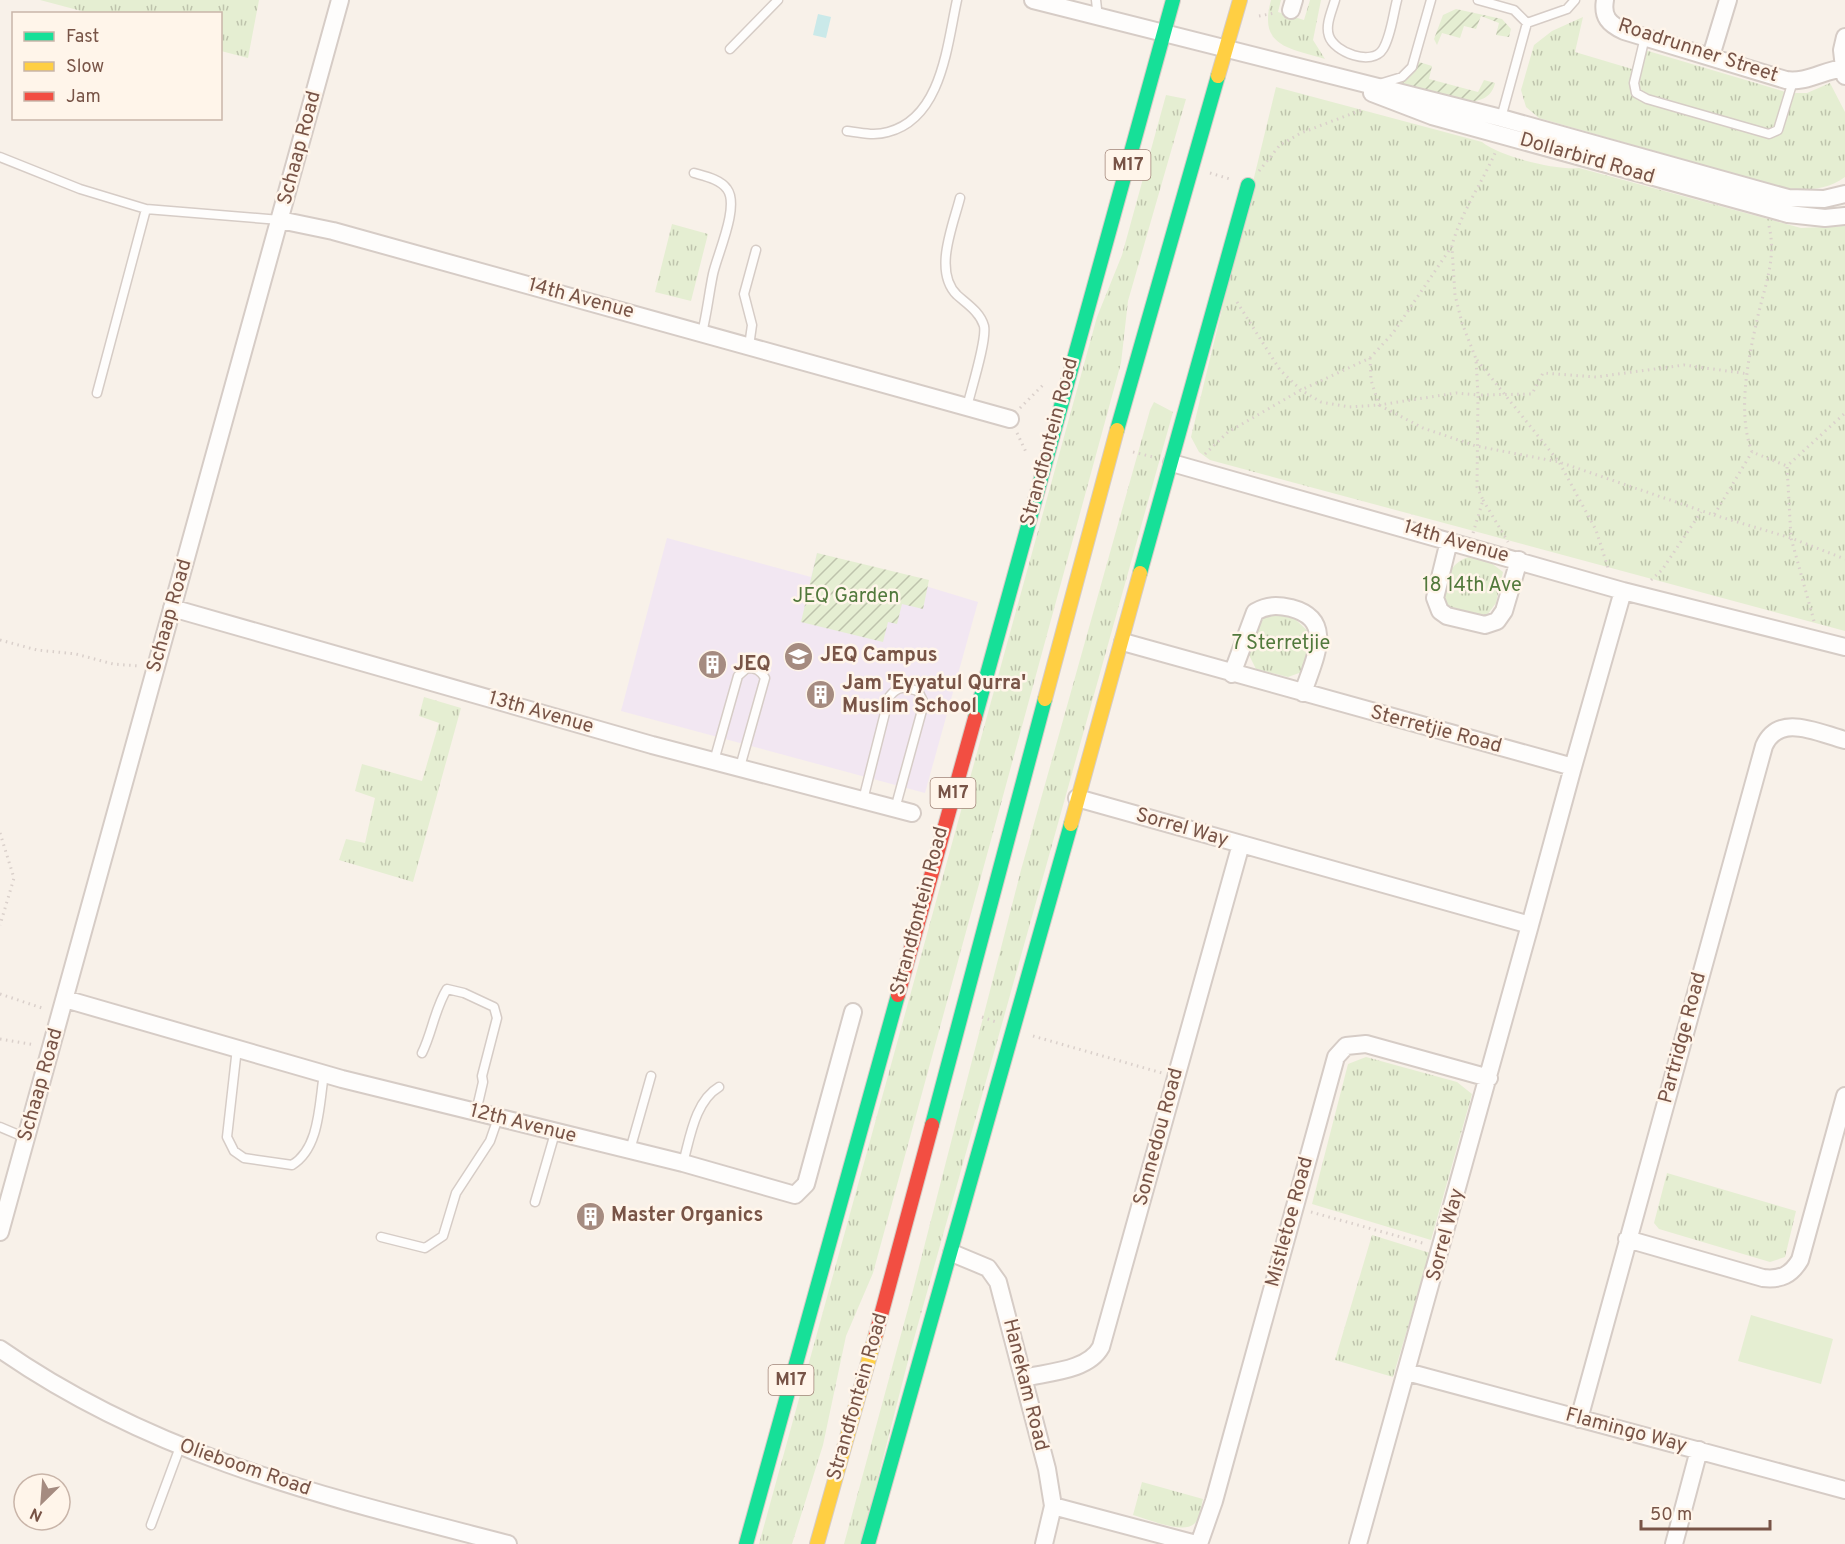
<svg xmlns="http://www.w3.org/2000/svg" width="1845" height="1544" font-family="Overpass,sans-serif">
<defs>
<pattern id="grass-tufts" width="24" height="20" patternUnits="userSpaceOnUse" patternTransform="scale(1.5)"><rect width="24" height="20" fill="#e5eed2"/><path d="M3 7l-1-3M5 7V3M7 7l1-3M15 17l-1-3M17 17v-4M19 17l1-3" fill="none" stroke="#bec3ac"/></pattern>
<pattern id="garden-furrows" width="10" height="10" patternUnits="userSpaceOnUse" patternTransform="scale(1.5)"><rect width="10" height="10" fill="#e5eed2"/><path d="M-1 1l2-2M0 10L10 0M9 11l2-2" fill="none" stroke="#bec3ac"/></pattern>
</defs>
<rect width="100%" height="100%" fill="#f8f1e9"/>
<path fill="#f2e7f2" d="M 667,538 L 811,577 L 817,553 L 978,602 L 925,793 L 621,711 Z"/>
<path fill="url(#grass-tufts)" d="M 40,0 L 259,0 L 248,58 L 221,51 L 220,14 L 89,13 Z
M 1271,0 L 1281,0 L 1278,12 L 1304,20 L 1310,0 L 1321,0 L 1313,40 L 1325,59 C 1289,48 1258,47 1271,0 Z
M 1583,17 L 1575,52 L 1632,69 L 1638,48 L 1789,93 L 1807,93 L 1830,83 L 1845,112 L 1845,177 C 1827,190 1809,190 1787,189 L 1539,118 L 1526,107 L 1521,90 L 1534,45 L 1552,31 Z
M 1276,87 L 1482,142 C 1501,157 1555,170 1579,168 L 1801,228 L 1845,226 L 1845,631 L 1210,460 L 1199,452 L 1191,437 Z
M 1166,95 L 1186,99 L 1128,301 L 1121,363 L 873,1273 L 846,1336 L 823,1445 L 792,1544 L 759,1544 L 1097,317 L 1122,255 Z
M 672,224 L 708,234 L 691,301 L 655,292 Z
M 1154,402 L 1173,412 L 910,1353 L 861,1544 L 844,1544 L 912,1294 L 1021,870 L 1150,410 Z
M 1469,557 L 1490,562 L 1503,572 L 1496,603 L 1487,615 L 1479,616 L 1447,607 L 1443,599 C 1444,581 1450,562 1469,557 Z
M 1268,613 L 1294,618 L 1311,634 L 1302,672 L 1288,677 L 1256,669 L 1249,655 L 1257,620 Z
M 424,697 L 461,708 L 413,882 L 339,860 L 346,839 L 365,843 L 375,798 L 355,791 L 362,764 L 422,781 L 439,723 L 419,716 Z
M 1366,1057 L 1457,1082 L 1472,1094 L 1431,1240 L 1312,1204 L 1348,1064 Z
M 1667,1173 L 1796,1211 L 1785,1257 L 1770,1262 L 1659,1229 L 1654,1223 Z
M 1372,1235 L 1430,1253 L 1393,1377 L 1335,1360 Z
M 1142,1482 L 1203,1499 C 1201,1506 1201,1516 1196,1522 C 1186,1536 1148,1519 1133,1515 Z"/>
<path fill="url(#garden-furrows)" d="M 1456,9 L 1502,19 L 1511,29 L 1509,37 L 1496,35 L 1499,23 L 1481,16 L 1476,29 L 1464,26 L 1460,38 L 1442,33 L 1437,45 L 1434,39 L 1443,15 Z
M 1419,62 L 1432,66 L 1429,79 L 1478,92 L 1484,80 L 1495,83 C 1492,97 1481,101 1468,102 L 1401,84 L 1417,68 Z
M 817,553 L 929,580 L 923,609 L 902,604 L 897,624 L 888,622 L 883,642 L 801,622 Z"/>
<path fill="#e5eed2" d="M 1751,1315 L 1833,1339 L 1821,1384 L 1738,1361 Z"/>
<path fill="#cae9e9" d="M 818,14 L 831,17 L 826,38 L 813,35 Z"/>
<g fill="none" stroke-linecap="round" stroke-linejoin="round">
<defs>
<path id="lane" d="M 1096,0 L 1098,18
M 1335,0 C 1332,11 1325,25 1329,36 C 1334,52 1372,67 1383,49 C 1391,36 1393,15 1397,0
M 1478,0 L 1514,10 L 1527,23 L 1567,9 L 1575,0
M 1645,37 L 1634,83 L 1636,93 L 1647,99 L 1769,134 L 1778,130 L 1793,81
M 730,49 L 778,0
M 1379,84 L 1402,77 L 1412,67 L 1431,0
M 1501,118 L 1527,23
M 847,131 C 861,133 875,136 888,132 C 942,118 947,45 957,0
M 0,157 L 80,189 L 146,209 L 280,220
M 694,173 C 704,176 720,179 727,189 C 740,206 717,255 713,274 C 709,293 707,313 702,333
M 960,198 C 953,226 933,271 957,295 C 967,304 980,312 984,326 C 987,340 971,390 967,407
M 749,346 L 752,325 L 744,294 L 756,250
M 97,393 L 146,209
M 714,761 L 738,676 L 747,668 C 756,668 760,670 765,678 L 740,767
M 863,800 L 889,697 C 898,685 905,687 918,691 L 924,703 L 895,809
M 237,1048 L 227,1137 L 234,1151 L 244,1158 L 292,1165 C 320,1148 319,1104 324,1074
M 422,1053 C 432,1033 435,1008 447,989 L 464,993 L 494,1007 L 497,1018 L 482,1076 L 483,1082 L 476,1112
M 0,1127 L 26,1138
M 630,1150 L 651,1076
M 683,1163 C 690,1138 695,1101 719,1087
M 535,1202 L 555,1133
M 381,1237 L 425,1248 L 443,1236 L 456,1193 L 490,1141 L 498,1118
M 151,1525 L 180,1447"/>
<path id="street" d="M 1033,0 L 1501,118 L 1788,198 L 1824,199 L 1845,194
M 1605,0 C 1602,17 1609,24 1624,31 L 1786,80 C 1807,83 1824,70 1845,68
M 1291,10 L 1294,0
M 1845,37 L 1842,50 L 1845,76
M 1711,56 L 1728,0
M 1372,93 L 1432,116 L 1788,214 L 1825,218 L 1845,216
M 280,220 L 333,231 L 1010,419
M 1172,463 L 1623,591 L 1845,647
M 1449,541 L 1435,598 L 1440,611 L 1447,616 L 1485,625 L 1497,621 L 1504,611 L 1519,560
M 172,608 L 652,745 L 912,813
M 1123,642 L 1573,767 L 1623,591
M 1232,674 L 1255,612 C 1268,605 1277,605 1291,608 C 1337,620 1313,661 1303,693
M 1077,798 L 1530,925 L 1358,1544
M 1530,925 L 1573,767
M 65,999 L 342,1079 L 683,1163 L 795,1195 L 806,1184 L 853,1012
M 0,1232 L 340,0
M 1627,1239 L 1763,1278 C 1781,1280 1791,1275 1800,1260 L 1845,1096
M 952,1253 L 988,1268 L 998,1282 L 1047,1469 L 1053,1506 L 1044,1544
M 0,1349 C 156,1458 327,1497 508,1544
M 1407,1372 L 1845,1490
M 1023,1378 C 1048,1372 1088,1371 1101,1347 L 1241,844
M 1579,1419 L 1764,746 C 1779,712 1818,733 1845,740
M 1053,1506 L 1196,1544
M 1199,1544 L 1214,1501 L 1336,1057 L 1346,1046 L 1366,1044 L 1489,1078
M 1674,1544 L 1699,1450"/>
<path id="fast" d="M 1117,430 L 1218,76
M 1140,573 L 1248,185
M 975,718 L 1173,0
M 932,1125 L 1045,699
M 746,1544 L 898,995
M 868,1544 L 1071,824"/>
<path id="slow" d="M 1218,76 L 1240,0
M 1045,699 L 1117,430
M 1071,824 L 1140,573
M 817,1544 L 876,1334"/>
<path id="jam" d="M 898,995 L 975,718
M 876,1334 L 932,1125"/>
</defs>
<use href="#lane" stroke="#d6ccc6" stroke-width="11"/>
<use href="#street" stroke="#d6ccc6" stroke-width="20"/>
<use href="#fast" stroke="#d6ccc6" stroke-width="16"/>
<use href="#slow" stroke="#d6ccc6" stroke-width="16"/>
<use href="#jam" stroke="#d6ccc6" stroke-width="16"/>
<path stroke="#dad0cb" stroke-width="3" stroke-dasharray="1.5 4.5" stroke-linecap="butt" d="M 1259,16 L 1275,13
M 1259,171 L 1280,145 L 1301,133 L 1364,109
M 1210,173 L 1230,179
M 1769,226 C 1777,260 1764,287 1757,320 C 1748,360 1737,413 1752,452 L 1787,466
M 1237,302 L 1280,370 L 1301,390 L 1321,402 L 1349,407 L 1379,405 L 1423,428 L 1476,446 L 1559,462 L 1714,515 L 1752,452
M 1370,358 L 1371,380 L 1379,405 L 1456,393 L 1478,395 L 1476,359 L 1462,323 L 1455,295 L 1452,248
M 1477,360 L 1559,462 L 1596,530 L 1609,571
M 1020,408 L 1045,383
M 1017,433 L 1026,452
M 1133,452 L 1153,457
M 1205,454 L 1228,432 L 1301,390 L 1370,358 L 1393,333 L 1452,246 C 1459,216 1483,181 1496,151
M 1483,500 L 1508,542
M 1714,515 L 1791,538 L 1787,466 L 1845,413
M 1473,533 L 1483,500 L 1477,487 L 1478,395 L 1532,394 L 1543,373 L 1596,377 L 1684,365 L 1749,374
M 1651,580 L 1662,570 L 1701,512
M 1814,621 L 1791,538 L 1845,559
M 0,640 L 37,650 L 76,654 L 113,664 L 139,666
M 0,833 L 14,878 L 0,925
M 0,994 L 45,1009
M 982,1017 L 996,1022
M 1033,1036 L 1162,1073
M 0,1039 L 35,1045
M 1311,1212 L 1426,1244"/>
<use href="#lane" stroke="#fefdfc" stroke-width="8"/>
<use href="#street" stroke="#fefdfc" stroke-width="16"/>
<use href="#fast" stroke="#16e098" stroke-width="14"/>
<use href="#slow" stroke="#ffcf43" stroke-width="14"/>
<use href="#jam" stroke="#f24e42" stroke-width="14"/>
</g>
<defs>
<symbol id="school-disc" viewBox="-11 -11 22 22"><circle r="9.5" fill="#a58b80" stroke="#fff5ea"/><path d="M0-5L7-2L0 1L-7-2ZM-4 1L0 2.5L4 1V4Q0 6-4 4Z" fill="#fff"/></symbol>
<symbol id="building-disc" viewBox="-11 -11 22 22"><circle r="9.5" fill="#a58b80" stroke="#fff5ea"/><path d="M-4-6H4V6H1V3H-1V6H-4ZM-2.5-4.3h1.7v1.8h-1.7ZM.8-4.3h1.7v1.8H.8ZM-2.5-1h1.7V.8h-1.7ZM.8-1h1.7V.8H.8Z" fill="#fff"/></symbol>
</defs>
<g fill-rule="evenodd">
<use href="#school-disc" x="782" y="640" width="33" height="33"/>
<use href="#building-disc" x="696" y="648" width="33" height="33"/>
<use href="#building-disc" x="804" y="678" width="33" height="33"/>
<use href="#building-disc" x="574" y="1200" width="33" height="33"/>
</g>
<g text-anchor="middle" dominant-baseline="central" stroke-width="5" stroke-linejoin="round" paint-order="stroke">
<g fill="#fff5ea" stroke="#a08478" stroke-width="1.5">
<rect x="1105.5" y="150" width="45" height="30" rx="4.5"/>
<rect x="930.5" y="778" width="45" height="30" rx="4.5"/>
<rect x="768.5" y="1365" width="45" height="30" rx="4.5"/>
</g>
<g font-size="18" font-weight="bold" fill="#785447">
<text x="1128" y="165">M17</text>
<text x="953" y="793">M17</text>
<text x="791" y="1380">M17</text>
</g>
<g font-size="20" fill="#785447" stroke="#fff5ea">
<text transform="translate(1698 51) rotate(18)">Roadrunner Street</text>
<text transform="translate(300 148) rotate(-75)">Schaap Road</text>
<text transform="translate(1587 159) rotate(16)">Dollarbird Road</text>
<text transform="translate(581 299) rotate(15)">14th Avenue</text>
<text transform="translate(1050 442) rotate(-75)">Strandfontein Road</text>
<text transform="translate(1456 542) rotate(16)">14th Avenue</text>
<text transform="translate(170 616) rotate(-74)">Schaap Road</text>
<text transform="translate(541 713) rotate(16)">13th Avenue</text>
<text transform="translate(1436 730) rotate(15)">Sterretjie Road</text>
<text transform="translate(1182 828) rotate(16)">Sorrel Way</text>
<text transform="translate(920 911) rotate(-75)">Strandfontein Road</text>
<text transform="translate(1683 1038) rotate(-75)">Partridge Road</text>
<text transform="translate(41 1085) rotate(-74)">Schaap Road</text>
<text transform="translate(523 1124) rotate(14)">12th Avenue</text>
<text transform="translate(1159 1137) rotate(-75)">Sonnedou Road</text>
<text transform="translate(1290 1222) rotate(-75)">Mistletoe Road</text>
<text transform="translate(1446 1235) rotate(-75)">Sorrel Way</text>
<text transform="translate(1025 1385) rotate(76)">Hanekam Road</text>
<text transform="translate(858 1397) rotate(-74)">Strandfontein Road</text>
<text transform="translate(1626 1431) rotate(15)">Flamingo Way</text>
<text transform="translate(245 1468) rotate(19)">Olieboom Road</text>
</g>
<g font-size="20" fill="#52793c" stroke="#fff5ea">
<text x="1472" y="586">18 14th Ave</text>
<text x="846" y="597">JEQ Garden</text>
<text x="1281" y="644">7 Sterretjie</text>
</g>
<g font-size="20" font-weight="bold" fill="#785447" stroke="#fff5ea" text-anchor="start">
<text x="820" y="656">JEQ Campus</text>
<text x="733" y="665">JEQ</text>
<text x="842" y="684">Jam 'Eyyatul Qurra'<tspan x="842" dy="23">Muslim School</tspan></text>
<text x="611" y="1216">Master Organics</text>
</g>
</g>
<rect x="12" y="12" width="210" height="108" fill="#fff5ea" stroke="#c9b5a9" stroke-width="1.5"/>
<rect x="24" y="32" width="30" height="9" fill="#16e098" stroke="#c9b5a9" stroke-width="1.5"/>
<text x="66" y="42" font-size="18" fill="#785447">Fast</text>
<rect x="24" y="62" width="30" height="9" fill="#ffcf43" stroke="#c9b5a9" stroke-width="1.5"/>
<text x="66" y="72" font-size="18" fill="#785447">Slow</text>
<rect x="24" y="92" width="30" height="9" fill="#f24e42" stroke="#c9b5a9" stroke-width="1.5"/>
<text x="66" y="102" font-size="18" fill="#785447">Jam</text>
<g transform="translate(42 1502) rotate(205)"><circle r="28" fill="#fff5ea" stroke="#c9b5a9" stroke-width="1.5"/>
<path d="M0-4.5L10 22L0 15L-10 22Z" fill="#a58b80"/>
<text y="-9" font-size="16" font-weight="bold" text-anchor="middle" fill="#785447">N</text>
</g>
<path d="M1641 1520v9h129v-9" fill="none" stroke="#785447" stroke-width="3"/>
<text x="1650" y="1520" font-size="18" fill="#785447" stroke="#fff5ea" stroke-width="4.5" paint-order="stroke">50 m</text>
</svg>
